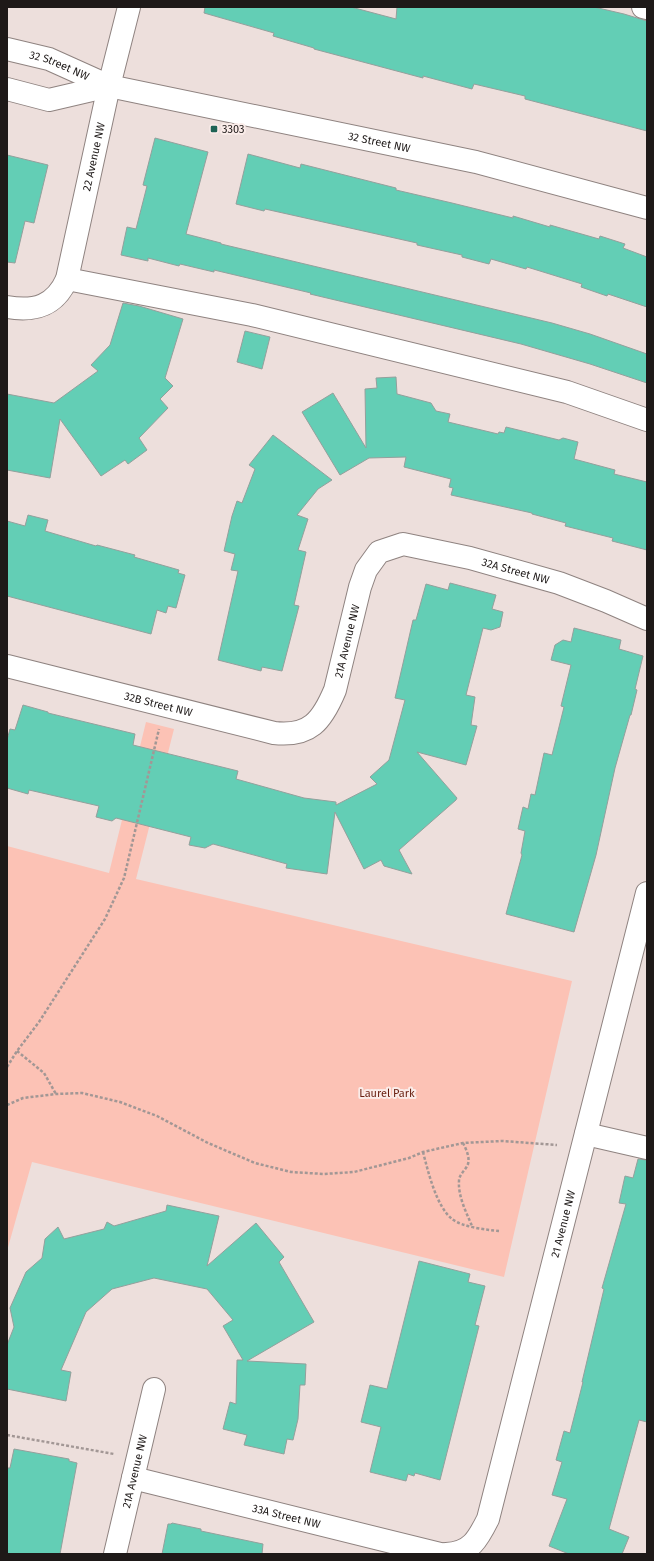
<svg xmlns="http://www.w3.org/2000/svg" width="654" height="1561" font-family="'Fira Sans',sans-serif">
<rect width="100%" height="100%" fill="#eddfdc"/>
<path fill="#fcc2b5" d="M 146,722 L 174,729 L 136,879 L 572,981 L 504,1277 L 32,1162 L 7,1251 L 7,846 L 109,873 Z"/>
<path fill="#63ceb5" stroke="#93a09c" d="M 205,7 L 351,7 L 396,19 L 397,7 L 594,7 L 624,14 L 647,21 L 647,131 L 525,99 L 525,96 L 474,84 L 472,89 L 423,76 L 423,78 L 314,49 L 314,48 L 273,36 L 274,33 L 204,13 Z
M 155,138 L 208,152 L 186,234 L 221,243 L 221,244 L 552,323 L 590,334 L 647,354 L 647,383 L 590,364 L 521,344 L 310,294 L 311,293 L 214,270 L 214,272 L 180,264 L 179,266 L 148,258 L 148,261 L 121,255 L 127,227 L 136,229 L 147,186 L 143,185 Z
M 248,154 L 300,168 L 301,164 L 396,188 L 396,190 L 452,203 L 513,218 L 513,216 L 550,227 L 550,225 L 599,239 L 600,236 L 625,244 L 623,248 L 647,257 L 647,307 L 608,294 L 607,296 L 581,287 L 582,284 L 527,267 L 526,269 L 491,259 L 489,264 L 462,257 L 462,255 L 417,245 L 417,243 L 265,209 L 264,211 L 236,204 Z
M 7,155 L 48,165 L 34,223 L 25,221 L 15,263 L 7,262 Z
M 123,303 L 139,306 L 183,319 L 165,378 L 173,386 L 160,399 L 168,408 L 139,438 L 147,450 L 128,464 L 125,460 L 101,476 L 60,419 L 50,478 L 7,470 L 7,394 L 54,403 L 98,371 L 91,365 L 110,345 Z
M 245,331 L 270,337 L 262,369 L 237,362 Z
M 396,377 L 397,394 L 431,403 L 436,411 L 450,414 L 448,422 L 498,434 L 499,432 L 504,433 L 506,427 L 559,440 L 563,438 L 578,442 L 574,459 L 615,470 L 614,474 L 647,482 L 647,550 L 612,541 L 613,538 L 565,526 L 566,523 L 532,514 L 532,513 L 451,495 L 453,488 L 449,487 L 451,479 L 404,467 L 406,457 L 369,458 L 340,475 L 302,412 L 333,393 L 366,448 L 365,389 L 377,388 L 376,378 Z
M 273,435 L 332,480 L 318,489 L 297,515 L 308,519 L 298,550 L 306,552 L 294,605 L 299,606 L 282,671 L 262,667 L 261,671 L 218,660 L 238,571 L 231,570 L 235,554 L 224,551 L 232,516 L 237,501 L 242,503 L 255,469 L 249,465 Z
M 28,515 L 48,520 L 45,531 L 96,546 L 97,545 L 135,555 L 134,557 L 179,570 L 178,573 L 185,575 L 176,608 L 168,606 L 166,613 L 157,610 L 151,634 L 7,596 L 7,521 L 25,526 Z
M 450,583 L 496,595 L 492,609 L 503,612 L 500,627 L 491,630 L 483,628 L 466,695 L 475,697 L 471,725 L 477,726 L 466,765 L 417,752 L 457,798 L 456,800 L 399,850 L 412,874 L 384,866 L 381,860 L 364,869 L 335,812 L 327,874 L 286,868 L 287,864 L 213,844 L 205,848 L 189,845 L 191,837 L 116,818 L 112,821 L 96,817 L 99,806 L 29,790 L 28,794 L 7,788 L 7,740 L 10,729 L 15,730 L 23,705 L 48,712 L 48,713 L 135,734 L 133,745 L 238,771 L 236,779 L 304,798 L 336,802 L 336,805 L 377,784 L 370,777 L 389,760 L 405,700 L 395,698 L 413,620 L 416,620 L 426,584 L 448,590 Z
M 574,628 L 621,640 L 619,649 L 643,656 L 635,689 L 637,690 L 631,715 L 630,715 L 615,768 L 596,855 L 574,932 L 506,914 L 522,855 L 521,853 L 525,831 L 518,829 L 523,807 L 528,809 L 531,794 L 535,795 L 544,753 L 552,755 L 564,707 L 561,706 L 571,665 L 551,660 L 555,645 L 563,640 L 571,642 Z
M 638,1159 L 647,1160 L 647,1422 L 639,1420 L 609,1529 L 629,1537 L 622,1554 L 569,1554 L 549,1546 L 567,1499 L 552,1495 L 562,1462 L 556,1460 L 564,1431 L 570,1433 L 583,1382 L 582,1382 L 604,1289 L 602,1288 L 626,1204 L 619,1203 L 625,1176 L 633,1178 Z
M 167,1205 L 219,1216 L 207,1266 L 256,1223 L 284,1257 L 279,1262 L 314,1322 L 247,1361 L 306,1364 L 305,1385 L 300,1385 L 298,1419 L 293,1440 L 287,1439 L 284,1454 L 244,1445 L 247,1435 L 223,1429 L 230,1402 L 236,1404 L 237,1360 L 243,1360 L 223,1326 L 233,1320 L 207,1289 L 154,1278 L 112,1289 L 86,1312 L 61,1370 L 71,1372 L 66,1401 L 7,1389 L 7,1345 L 14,1327 L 10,1308 L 26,1272 L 42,1258 L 45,1239 L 58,1227 L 64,1239 L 104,1229 L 107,1222 L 114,1226 L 166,1211 Z
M 419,1261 L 470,1274 L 468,1282 L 485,1286 L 475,1325 L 479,1326 L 440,1480 L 415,1473 L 414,1476 L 408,1474 L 406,1481 L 370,1472 L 381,1427 L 361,1422 L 370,1385 L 387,1389 Z
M 14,1449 L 69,1459 L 69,1461 L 77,1463 L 60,1554 L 7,1554 L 7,1468 L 10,1468 Z
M 172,1523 L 201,1529 L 201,1531 L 263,1544 L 262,1554 L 162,1554 L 168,1524 L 171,1524 Z"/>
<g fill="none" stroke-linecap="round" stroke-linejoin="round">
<defs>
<g id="minor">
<path d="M 643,7 L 647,8"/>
<path id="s1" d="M 7,49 L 49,59 L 109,86 L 476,162 L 647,208"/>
<path d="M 7,89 L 49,100 L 109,86"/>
<path d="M 67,279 L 252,315 L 567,392 L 647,420"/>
<path id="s2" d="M 7,307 C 35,312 55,306 67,279 L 109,86 L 129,7"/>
<path id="s3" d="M 7,666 L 274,733 C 310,737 322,721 335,690 L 360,587 L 366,570 L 379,552 L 403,544 L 470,558 L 559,583 L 606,601 L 647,619"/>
<path d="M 586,1134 L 647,1148"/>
<path id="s4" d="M 133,1478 L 440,1554"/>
<path id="s5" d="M 115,1554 L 154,1389"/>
<path id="s6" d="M 446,1554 C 471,1553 478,1539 488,1519 L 647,893"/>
</g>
</defs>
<use href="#minor" stroke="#8f8380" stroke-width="24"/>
<path stroke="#a29795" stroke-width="2.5" stroke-dasharray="3 2" stroke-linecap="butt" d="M 17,1051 L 44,1073 L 56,1094
M 7,1067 L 17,1051 L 39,1022 L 105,919 L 124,878 L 159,729
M 7,1105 L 23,1098 L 56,1094 L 82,1093 L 120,1102 L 157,1116 L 208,1143 L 255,1163 L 291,1172 L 324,1174 L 354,1172 L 409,1158 L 423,1152 L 463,1143 L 503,1141 L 557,1145
M 463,1143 C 466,1149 470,1157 468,1164 C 466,1170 459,1174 459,1181 C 458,1196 466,1212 472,1226
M 423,1152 C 428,1171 436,1206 452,1219 C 462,1227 487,1230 499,1231
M 7,1435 L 114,1454"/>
<use href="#minor" stroke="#fff" stroke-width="22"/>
</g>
<rect fill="#1d6254" stroke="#faece9" stroke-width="1.5" x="210" y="125" width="8" height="8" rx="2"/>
<g text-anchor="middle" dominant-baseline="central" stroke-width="4" stroke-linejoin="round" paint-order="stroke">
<g font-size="11" fill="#1e1918" stroke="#faece9">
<text stroke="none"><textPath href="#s1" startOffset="55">32 Street NW</textPath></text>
<text stroke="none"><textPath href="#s1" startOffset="385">32 Street NW</textPath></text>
<text stroke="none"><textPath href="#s2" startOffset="198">22 Avenue NW</textPath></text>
<text stroke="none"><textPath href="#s3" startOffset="645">32A Street NW</textPath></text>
<text stroke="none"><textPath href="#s3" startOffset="408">21A Avenue NW</textPath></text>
<text stroke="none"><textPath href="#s3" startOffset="156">32B Street NW</textPath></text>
<text stroke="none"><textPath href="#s6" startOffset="363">21 Avenue NW</textPath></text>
<text stroke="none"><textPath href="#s5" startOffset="85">21A Avenue NW</textPath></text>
<text stroke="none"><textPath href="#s4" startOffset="158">33A Street NW</textPath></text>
</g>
<g font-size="11" fill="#1e1918" stroke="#faece9" text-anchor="start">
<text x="222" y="129">3303</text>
</g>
<g font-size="11" fill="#681e0f" stroke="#faece9">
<text x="387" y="1093">Laurel Park</text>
</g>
</g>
<rect width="654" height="1561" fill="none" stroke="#1e1918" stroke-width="16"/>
</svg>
